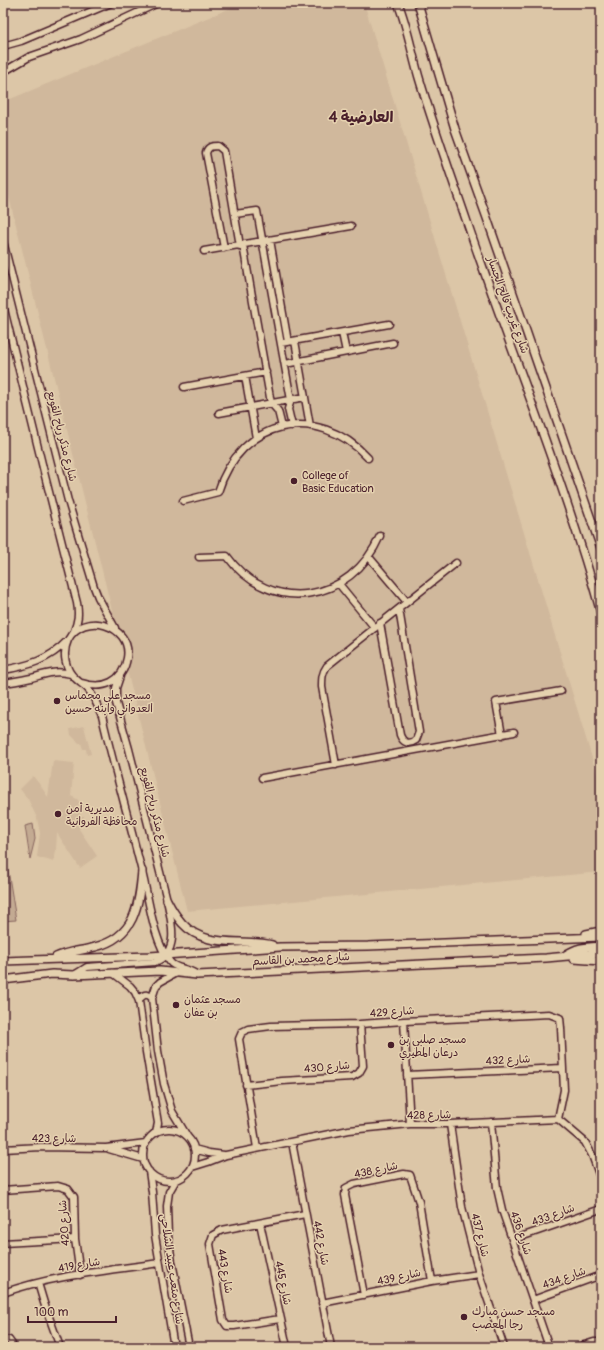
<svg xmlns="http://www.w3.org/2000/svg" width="604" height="1350" font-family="Pangolin,'Playpen Sans Arabic',sans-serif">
<rect width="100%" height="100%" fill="#dcc6a7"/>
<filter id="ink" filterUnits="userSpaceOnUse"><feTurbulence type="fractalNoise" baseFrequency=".025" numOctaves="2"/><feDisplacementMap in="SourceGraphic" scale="8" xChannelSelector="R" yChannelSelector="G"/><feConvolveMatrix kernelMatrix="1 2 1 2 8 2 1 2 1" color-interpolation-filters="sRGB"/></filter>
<g filter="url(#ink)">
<path fill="#d0b89c" d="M 243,3 L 364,3 L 601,788 L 601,872 L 187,911 L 3,173 L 3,102 Z
M 84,726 L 91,754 L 87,755 L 86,749 L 83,749 L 81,743 L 79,743 L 71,735 L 70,729 Z
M 53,761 L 74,763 L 71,796 L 77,799 L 81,804 L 78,805 L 81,816 L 84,816 L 84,819 L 79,829 L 97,856 L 80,868 L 57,833 L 56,850 L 54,862 L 37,857 L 40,833 L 37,818 L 28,799 L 20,789 L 33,776 L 40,785 L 48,797 Z"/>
<path fill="#c3aa92" stroke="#86645e" d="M 33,824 L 35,839 L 30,859 L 25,826 Z
M 3,839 L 16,920 L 3,921 Z"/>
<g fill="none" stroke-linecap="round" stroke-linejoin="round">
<defs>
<path id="minor" d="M 3,46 L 21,41 L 111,3
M 3,72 L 29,57 L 81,39 L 158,3
M 235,214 L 257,211 L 291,400 L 288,409 L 292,426
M 270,240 L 288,342
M 3,241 L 68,501 L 94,587 L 98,597 L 115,628
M 243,245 L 271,403 L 278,411 L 282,427
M 224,248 L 206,153 C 208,146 212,146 218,146 L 224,151 L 240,246
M 204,251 L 351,226
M 3,305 L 44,472 L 77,603 C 79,614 78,621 74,631
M 342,333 L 346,352
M 295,341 L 310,426
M 281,343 L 389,324
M 285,364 L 393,343
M 245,376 L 256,438
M 184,387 L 266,372
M 219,413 L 305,397
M 183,501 L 218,492 C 240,420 317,402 368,458
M 199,557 L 227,556 C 270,616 351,603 380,536
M 369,557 L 407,602
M 339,584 L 375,628
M 380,623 L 400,735 C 403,743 409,745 416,740 L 419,732 L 399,609
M 3,670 C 28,666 49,660 67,641
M 3,683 C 12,682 22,680 31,678 C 46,674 55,670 71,674
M 82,683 C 103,690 123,682 127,658 C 133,625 83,610 68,640 C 62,653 65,670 76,679 C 80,683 84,685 88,689 C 94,697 98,706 102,716 C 114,768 129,820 142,872 C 149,899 153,940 170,962 C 175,969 189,968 197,975
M 502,735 L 496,702 L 561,691
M 336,765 L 322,687 C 322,678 322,673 327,666 L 456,563
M 262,778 L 514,732
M 113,973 L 130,986 L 135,992 L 139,1001 L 146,1052 L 158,1123 L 156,1133
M 176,973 L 160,982 L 156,986 L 152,998 L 158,1051 L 164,1084 L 172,1111 L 187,1136
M 74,975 L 87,967 L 155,962 C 181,952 171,920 167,900 L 129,749 L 116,703 L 116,688 L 120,676
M 139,1001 C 142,994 147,993 152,998
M 404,1021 L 410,1124
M 407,1075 L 562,1068
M 246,1085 L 282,1081 L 352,1077 L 359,1073 L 363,1066 L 360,1024
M 491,1122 L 497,1188 L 502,1210 L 549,1347
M 450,1124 L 462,1207 L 479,1274 L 504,1347
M143 1155a26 26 0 1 1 52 0a26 26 0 1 1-52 0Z
M 292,1142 L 331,1347
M 257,1148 L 239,1039 L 242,1032 L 248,1029 L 271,1026 L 360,1024 L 404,1021 L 549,1014 L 560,1018 L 561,1028 L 564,1090 L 558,1119
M 3,1149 L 41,1147 L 106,1148 L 146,1143
M 109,1149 L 143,1159
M 194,1149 L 209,1153 L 224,1155
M 192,1167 L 208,1162 L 226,1155 L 349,1130 L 410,1124 L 450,1124 L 558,1119 L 585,1142 L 592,1155 L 601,1180
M 149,1171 L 152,1192 L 155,1235 L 174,1347
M 176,1180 L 169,1192 L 167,1206 L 168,1236 L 172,1262 L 189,1347
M 3,1190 L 58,1186 L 68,1189 L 74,1197 L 75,1239 L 80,1275
M 260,1223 L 287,1347
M 512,1240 L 601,1209
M 3,1243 L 75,1239
M 38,1283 L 44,1303 L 60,1347
M 3,1293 C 53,1275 107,1271 159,1263
M 364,1295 L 345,1195 L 346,1188 L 354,1184 L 404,1174 L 410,1175 L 419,1202 L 432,1281
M 533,1300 L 601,1275
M 322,1303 L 432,1281 L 479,1274
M 280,1319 L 234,1326 L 227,1326 L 223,1320 L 210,1244 L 213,1235 L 222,1230 L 305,1214
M 3,1339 L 9,1340 L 14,1347
M 578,1347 L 594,1342 L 601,1342"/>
<path id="major" d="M 398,3 C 408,28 412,55 420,81 C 434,128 451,175 467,222 C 511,352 564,480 601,613
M 418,3 L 455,129 L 487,218 L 601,548
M 167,900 C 171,908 176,916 182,923 C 205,949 241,938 272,945
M 586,934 L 601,931
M 564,956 C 577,947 585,947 601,946
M 56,957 C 69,951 82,951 95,947 C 135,937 139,906 142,871
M 574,959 L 601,961
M 3,961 L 150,956 L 280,947 L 368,946 L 601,937
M 3,980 L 52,974 L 74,975 L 160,971 L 197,975 L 546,958 L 601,953"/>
</defs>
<use href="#minor" stroke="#4a1f2b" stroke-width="9"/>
<use href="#major" stroke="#4a1f2b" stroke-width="10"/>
<use href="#minor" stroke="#e5d1af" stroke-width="6"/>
<use href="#major" stroke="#e5d1af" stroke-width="7"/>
</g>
</g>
<g fill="#4a1f2b" stroke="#e5d1af" stroke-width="1.5">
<circle cx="294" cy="481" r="4"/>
<circle cx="57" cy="701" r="4"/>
<circle cx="58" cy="814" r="4"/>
<circle cx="176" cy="1005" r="4"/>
<circle cx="391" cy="1045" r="4"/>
<circle cx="464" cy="1317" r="4"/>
</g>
<g text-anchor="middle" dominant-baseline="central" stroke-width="3" stroke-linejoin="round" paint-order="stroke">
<g font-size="11" fill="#4a1f2b" stroke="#e5d1af">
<text transform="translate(508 305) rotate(70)">شارع غريب فالح الجسار</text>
<text transform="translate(62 436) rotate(76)">شارع مذكر رباح القوبع</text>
<text transform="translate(155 812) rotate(76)">شارع مذكر رباح القوبع</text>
<text transform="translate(301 959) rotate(-3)">شارع محمد بن القاسم</text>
<text transform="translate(392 1012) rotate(-4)">شارع 429</text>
<text transform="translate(508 1060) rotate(-3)">شارع 432</text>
<text transform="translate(327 1067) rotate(-5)">شارع 430</text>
<text transform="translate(429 1115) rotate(-1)">شارع 428</text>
<text x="54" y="1138">شارع 423</text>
<text transform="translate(376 1170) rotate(-12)">شارع 438</text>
<text transform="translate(553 1215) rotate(-20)">شارع 433</text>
<text transform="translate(64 1223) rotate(-94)">شارع 420</text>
<text transform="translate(521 1233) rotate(71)">شارع 436</text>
<text transform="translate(480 1235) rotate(76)">شارع 437</text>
<text transform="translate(321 1243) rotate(79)">شارع 442</text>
<text transform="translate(79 1265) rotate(-10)">شارع 419</text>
<text transform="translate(172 1269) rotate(82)">شارع متعب عبيد الشلاحى</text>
<text transform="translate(225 1271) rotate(80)">شارع 443</text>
<text transform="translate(399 1277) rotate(-12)">شارع 439</text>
<text transform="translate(564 1278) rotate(-20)">شارع 434</text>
<text transform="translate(283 1283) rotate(78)">شارع 445</text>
</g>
<g font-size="11" fill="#4a1f2b" stroke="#e5d1af" text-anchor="start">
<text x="302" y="475">College of<tspan x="302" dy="13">Basic Education</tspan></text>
<text x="65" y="695">مسجد علي محماس<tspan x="65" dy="13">العدواني وابنه حسين</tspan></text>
<text x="66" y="808">مديرية أمن<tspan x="66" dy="13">محافظة الفروانية</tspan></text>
<text x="184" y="999">مسجد عثمان<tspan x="184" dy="13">بن عفان</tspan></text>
<text x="399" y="1039">مسجد صلبي بن<tspan x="399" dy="13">درعان المطيري</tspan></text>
<text x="472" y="1311">مسجد حسن مبارك<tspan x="472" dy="13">رجا المعصب</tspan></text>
</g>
<g font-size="15" font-weight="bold" fill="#4a1f2b" stroke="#e5d1af">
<text x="361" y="117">العارضية 4</text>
</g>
</g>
<rect width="604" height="1350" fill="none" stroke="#e5d1af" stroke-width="16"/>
<rect x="8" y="8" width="588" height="1334" fill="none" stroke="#4a1f2b" stroke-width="1.5" filter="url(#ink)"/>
<path d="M28 1316v6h88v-6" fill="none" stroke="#4a1f2b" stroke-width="2"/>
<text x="34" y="1316" font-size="12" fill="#4a1f2b" stroke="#e5d1af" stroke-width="3" paint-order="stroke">100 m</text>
</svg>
